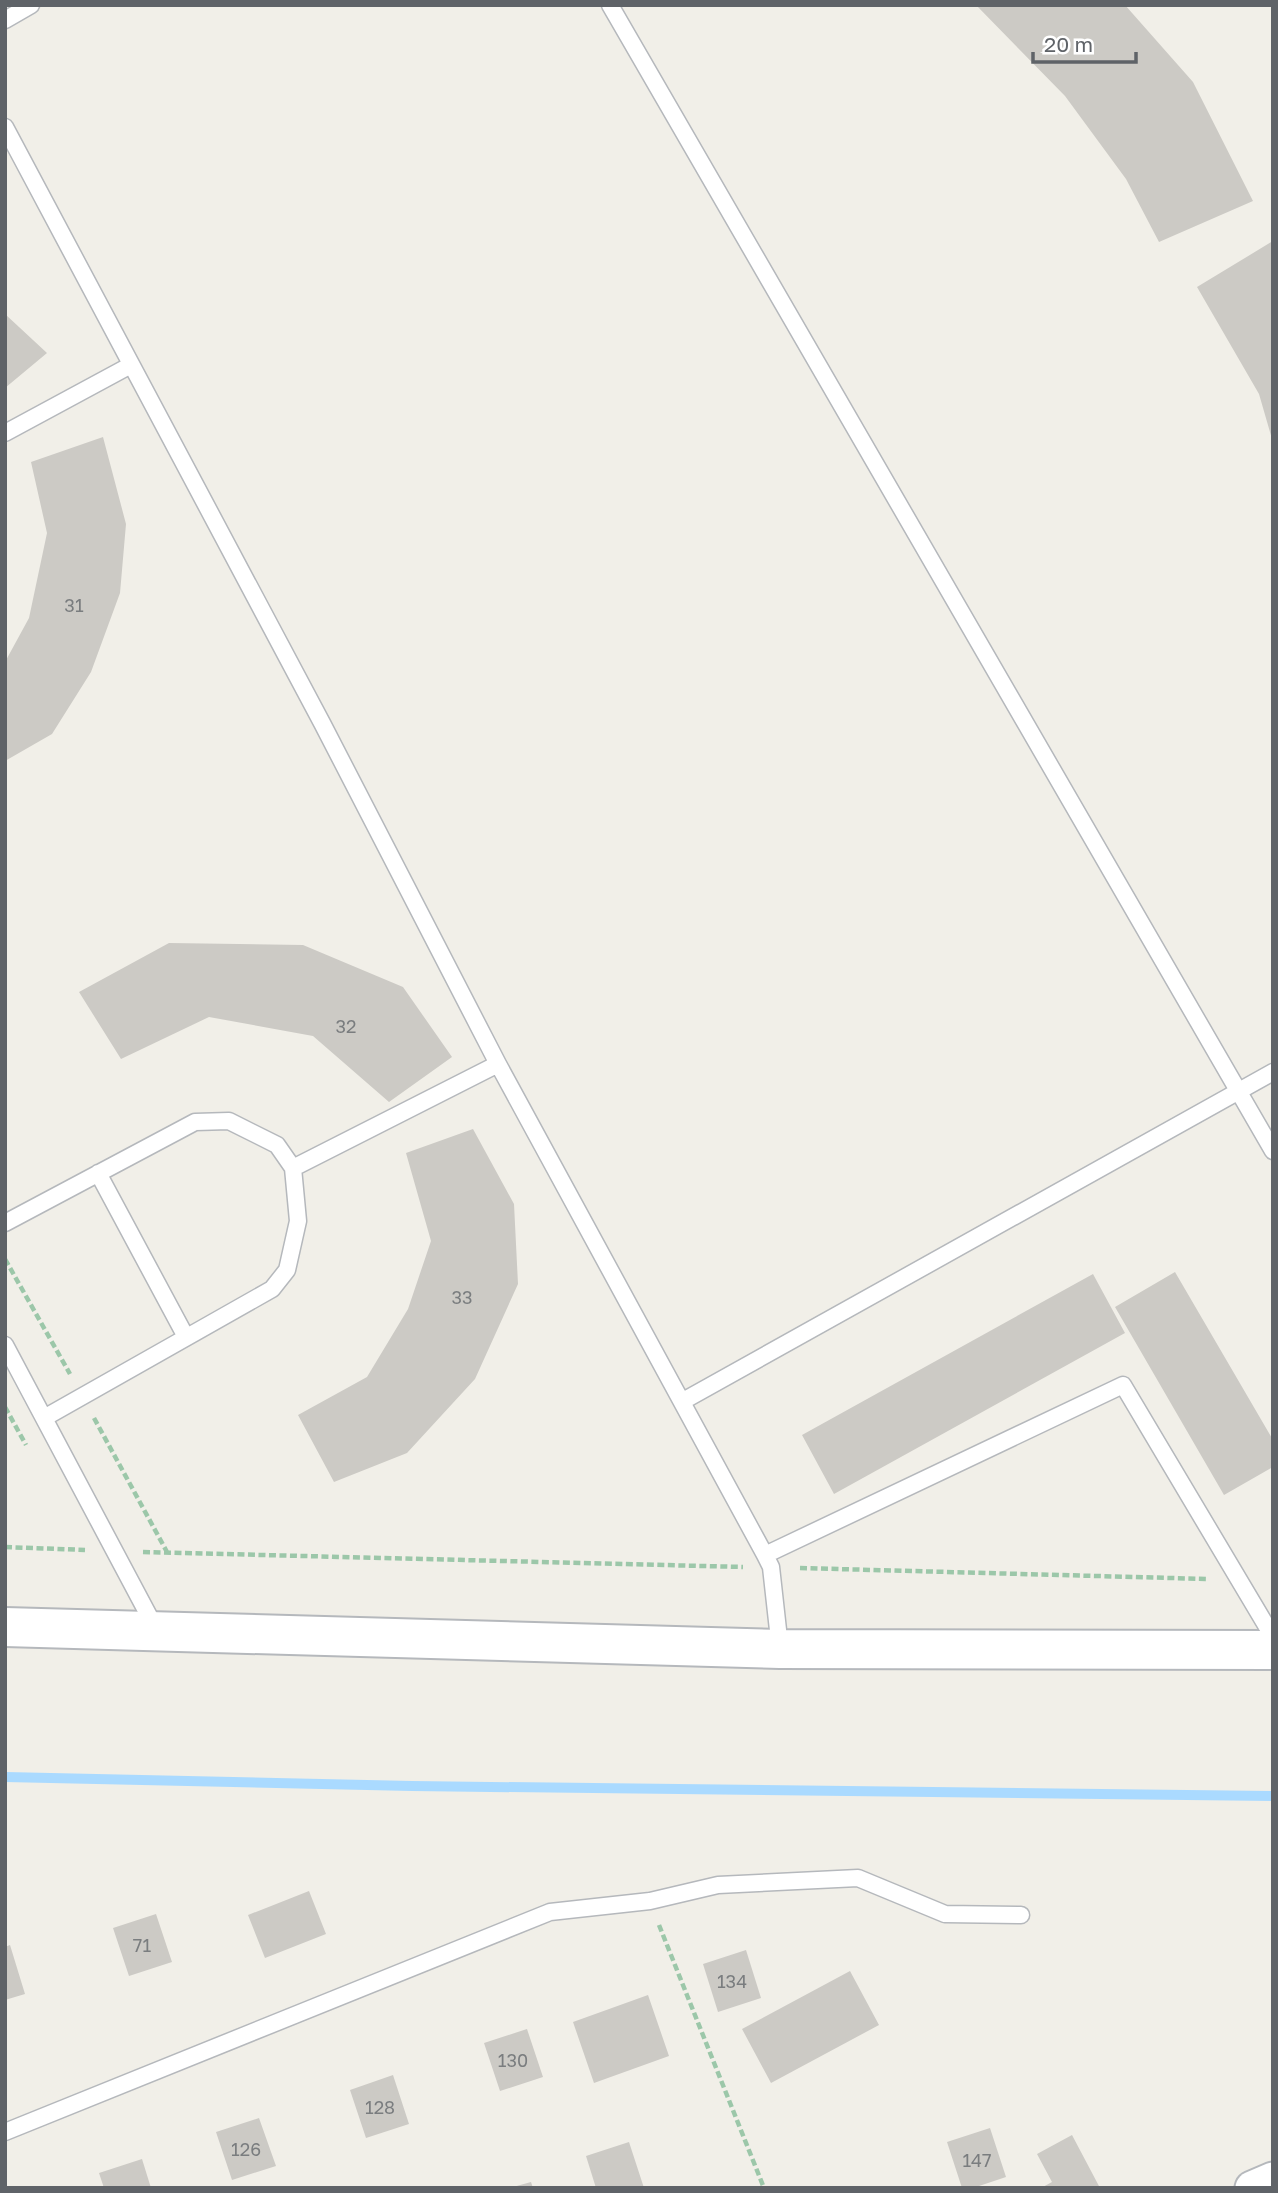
<svg xmlns="http://www.w3.org/2000/svg" width="1278" height="2193" font-family="'Golos Text',sans-serif">
<rect width="100%" height="100%" fill="#f1efe8"/>
<g fill="none" stroke-linecap="round" stroke-linejoin="round">
<path stroke="#aadaff" stroke-width="10" d="M 5,1777 L 412,1786 L 1273,1796"/>
</g>
<path fill="#cccac5" d="M 976,5 L 1125,5 L 1193,82 L 1253,201 L 1159,242 L 1126,179 L 1065,96 Z
M 1273,241 L 1273,439 L 1272,439 L 1259,394 L 1197,287 Z
M 5,314 L 47,353 L 5,388 Z
M 103,437 L 126,524 L 120,593 L 91,672 L 52,734 L 5,761 L 5,662 L 29,618 L 47,533 L 31,462 Z
M 169,943 L 303,945 L 403,987 L 452,1057 L 389,1102 L 313,1036 L 209,1017 L 121,1059 L 79,992 Z
M 473,1129 L 514,1204 L 518,1284 L 475,1379 L 407,1453 L 334,1482 L 298,1415 L 367,1377 L 408,1309 L 431,1241 L 406,1153 Z
M 1175,1272 L 1273,1440 L 1273,1467 L 1224,1495 L 1115,1307 Z
M 1093,1274 L 1125,1333 L 834,1494 L 802,1435 Z
M 309,1891 L 326,1934 L 265,1958 L 248,1915 Z
M 156,1914 L 172,1962 L 129,1976 L 113,1928 Z
M 10,1945 L 25,1994 L 5,2000 L 5,1947 Z
M 746,1950 L 761,1998 L 718,2012 L 703,1964 Z
M 850,1971 L 879,2025 L 771,2083 L 742,2029 Z
M 648,1995 L 669,2056 L 594,2083 L 573,2022 Z
M 527,2029 L 543,2077 L 500,2091 L 484,2043 Z
M 393,2075 L 409,2124 L 366,2138 L 350,2090 Z
M 259,2118 L 276,2166 L 232,2180 L 216,2132 Z
M 990,2128 L 1006,2177 L 973,2188 L 962,2188 L 947,2142 Z
M 1072,2135 L 1100,2188 L 1041,2188 L 1052,2182 L 1037,2154 Z
M 629,2142 L 644,2188 L 596,2188 L 586,2156 Z
M 142,2159 L 151,2188 L 104,2188 L 99,2173 Z
M 531,2182 L 533,2188 L 513,2188 L 513,2187 Z"/>
<g fill="none" stroke-linecap="round" stroke-linejoin="round">
<defs>
<path id="service" d="M 610,5 L 1273,1151
M 5,20 L 31,5
M 5,127 L 322,723 L 498,1064 L 765,1555 L 771,1567 L 780,1648
M 5,433 L 131,365
M 293,1168 L 498,1064
M 98,1173 L 186,1337
M 5,1223 L 195,1122 L 229,1121 L 277,1145 L 293,1168 L 298,1221 L 287,1270 L 272,1289 L 44,1418
M 5,1345 L 157,1631
M 683,1401 L 1273,1072
M 765,1555 L 1123,1385 L 1273,1637
M 5,2132 L 550,1912 L 650,1901 L 718,1885 L 858,1878 L 945,1914 L 1021,1915"/>
<path id="minor" d="M 1252,2188 L 1273,2179"/>
<path id="tertiary" d="M 5,1627 L 780,1649 L 1273,1650"/>
</defs>
<use href="#service" stroke="#b5b8bc" stroke-width="19"/>
<use href="#minor" stroke="#b5b8bc" stroke-width="37"/>
<use href="#tertiary" stroke="#b5b8bc" stroke-width="42"/>
<path stroke="#9cc7a9" stroke-width="4.5" stroke-dasharray="7 3.5" stroke-linecap="butt" d="M 5,1259 L 70,1374
M 5,1407 L 26,1445
M 94,1418 L 167,1552
M 5,1547 L 85,1550
M 143,1552 L 743,1567
M 800,1568 L 1208,1579
M 659,1925 L 764,2188"/>
<use href="#service" stroke="#fff" stroke-width="16"/>
<use href="#minor" stroke="#fff" stroke-width="33"/>
<use href="#tertiary" stroke="#fff" stroke-width="38"/>
</g>
<g text-anchor="middle" dominant-baseline="central" stroke-width="6" stroke-linejoin="round" paint-order="stroke">
<g font-size="18" fill="#7a7d7f">
<text x="74" y="605">31</text>
<text x="346" y="1026">32</text>
<text x="462" y="1297">33</text>
<text x="142" y="1945">71</text>
<text x="732" y="1981">134</text>
<text x="513" y="2060">130</text>
<text x="380" y="2107">128</text>
<text x="246" y="2149">126</text>
<text x="977" y="2160">147</text>
</g>
</g>
<rect width="1278" height="2193" fill="none" stroke="#5f6368" stroke-width="14"/>
<path d="M1033 52v10h103v-10" fill="none" stroke="#5f6368" stroke-width="3.5"/>
<text x="1044" y="52" font-size="21" fill="#5f6368" stroke="#ffffff" stroke-width="5" paint-order="stroke">20 m</text>
</svg>
